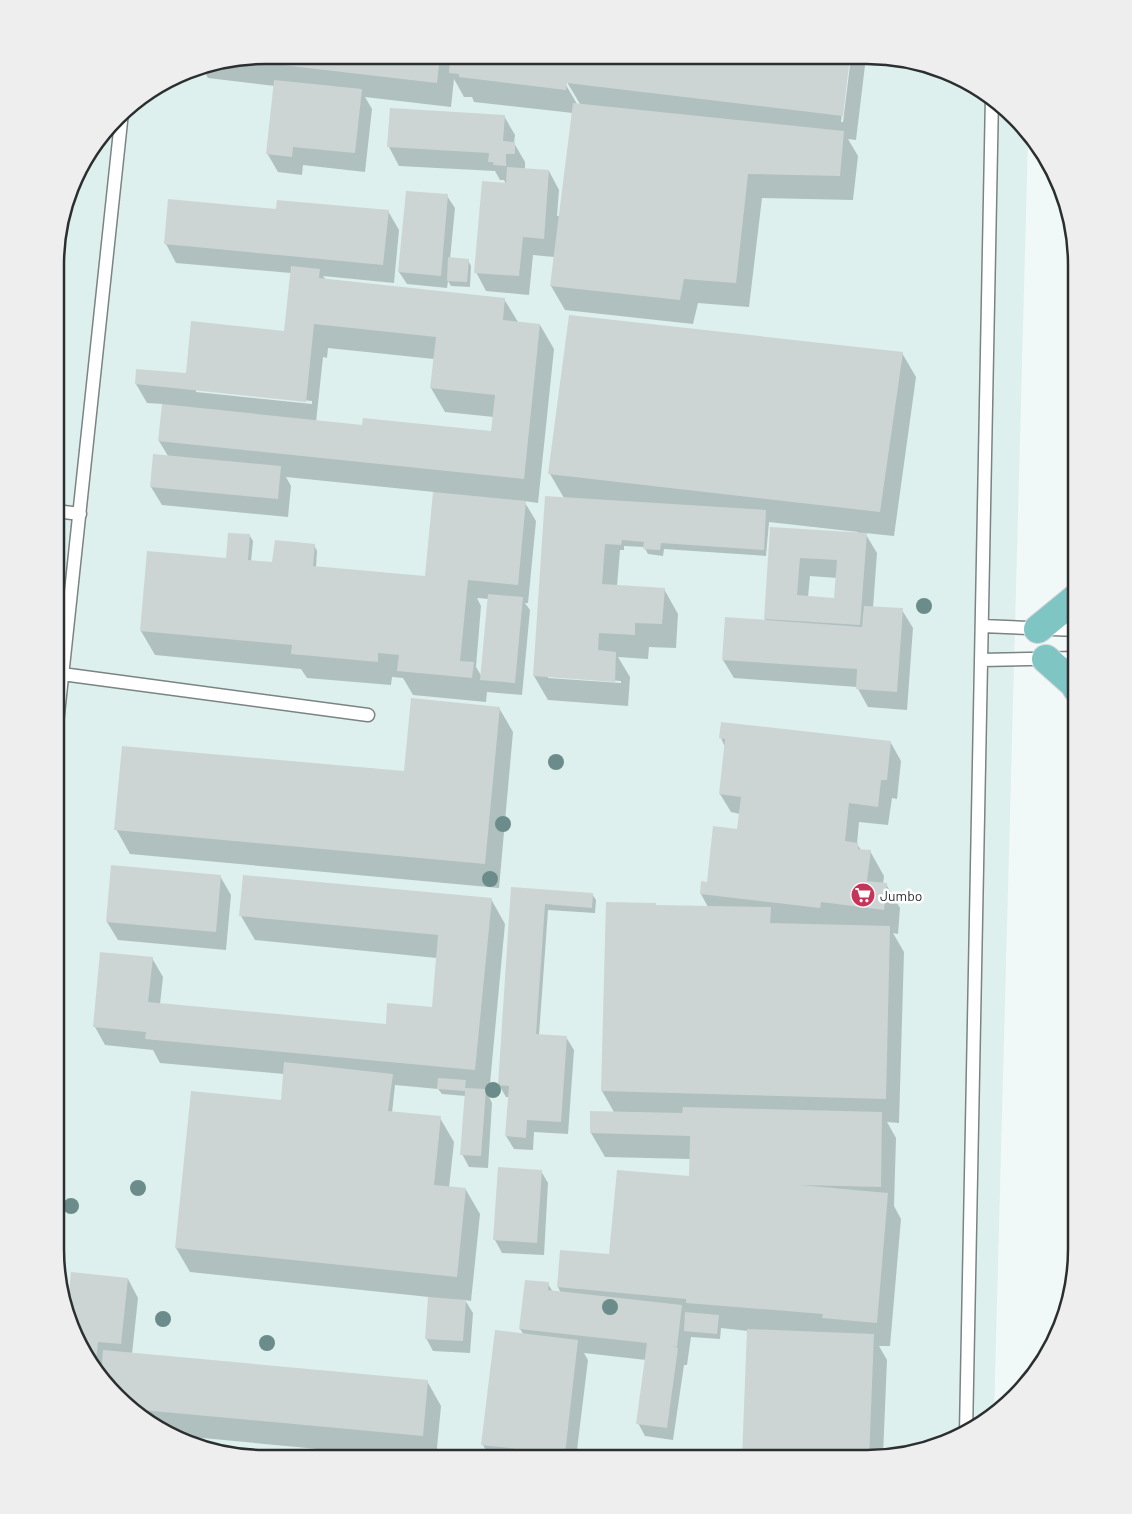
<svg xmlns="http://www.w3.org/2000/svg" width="1132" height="1514" font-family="Barlow,sans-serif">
<rect width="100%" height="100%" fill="#f0f9f8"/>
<path fill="#ddf0ee" d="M 265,55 L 895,57 L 947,71 L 995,98 L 1028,139 L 994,1415 L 960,1437 L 868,1459 L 238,1457 L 148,1424 L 107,1388 L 77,1342 L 55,1250 L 57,237 L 83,160 L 127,107 L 197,66 Z"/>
<path fill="#0003" fill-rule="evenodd" d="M 265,55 L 849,57 L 841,122 L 843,122 L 851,57 L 866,57 L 856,140 L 848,139 L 858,156 L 853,200 L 762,198 L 749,307 L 698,303 L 693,324 L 565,310 L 551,286 L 554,257 L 533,255 L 529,295 L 486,291 L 476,272 L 506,184 L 504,180 L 500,180 L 495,171 L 399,166 L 389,147 L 504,116 L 515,135 L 514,143 L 525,162 L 525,169 L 549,171 L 559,190 L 557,216 L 560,216 L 573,113 L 474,102 L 472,97 L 464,97 L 454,79 L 451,107 L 365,97 L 372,109 L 365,172 L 303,165 L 302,175 L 278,172 L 267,153 L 275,86 L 208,78 L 201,66 ZM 564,77 L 580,104 L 577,104 L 562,78 Z
M 447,196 L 455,208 L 450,259 L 468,260 L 471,266 L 470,287 L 451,286 L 448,281 L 447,288 L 407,284 L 399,272 Z
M 278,210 L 388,211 L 399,230 L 394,283 L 323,276 L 326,280 L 504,299 L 518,322 L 540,325 L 554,349 L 538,503 L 524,501 L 536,521 L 528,603 L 525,603 L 530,610 L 522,695 L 487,692 L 486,702 L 413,695 L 403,678 L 392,677 L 391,685 L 307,678 L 301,669 L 155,655 L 141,631 L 227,559 L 250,536 L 253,541 L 251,562 L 273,564 L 314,545 L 317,551 L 316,568 L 426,578 L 434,492 L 286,477 L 291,486 L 288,517 L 162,505 L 151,487 L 168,456 L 159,441 L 163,404 L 147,403 L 136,384 L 187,375 L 285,332 L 291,273 L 176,263 L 166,244 ZM 328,348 L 434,359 L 431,388 L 445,412 L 494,417 L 492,432 L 363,427 L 316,422 L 323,357 L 327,358 ZM 196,389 L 312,401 L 312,404 L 196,392 ZM 477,598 L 489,599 L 482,677 L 476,667 L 481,606 Z
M 902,353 L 916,377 L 894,536 L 865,533 L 877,553 L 873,608 L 902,610 L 913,628 L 907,710 L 868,707 L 857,687 L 734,678 L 723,660 L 765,621 L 772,528 L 858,534 L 858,532 L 769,522 L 766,556 L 664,549 L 663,556 L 648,554 L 644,547 L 624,546 L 624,550 L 620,550 L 617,586 L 664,589 L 678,614 L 676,648 L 649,647 L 648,659 L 618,657 L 630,677 L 628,706 L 548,700 L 534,676 L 564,498 L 550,474 ZM 810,576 L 837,578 L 835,599 L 808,597 ZM 548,676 L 621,681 L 621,683 L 548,678 Z
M 499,708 L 513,732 L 499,888 L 130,854 L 116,829 L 405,773 Z
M 721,738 L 891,743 L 901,761 L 897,799 L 892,798 L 888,825 L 859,822 L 857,844 L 861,850 L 870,851 L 884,876 L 883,884 L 886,884 L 900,908 L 898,934 L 893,933 L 904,952 L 899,1123 L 887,1122 L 896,1138 L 894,1206 L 901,1219 L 890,1346 L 879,1346 L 887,1360 L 883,1455 L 868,1459 L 744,1459 L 748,1331 L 721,1328 L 720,1339 L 691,1337 L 687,1365 L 684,1365 L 673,1440 L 645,1436 L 638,1423 L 646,1360 L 584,1353 L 588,1360 L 576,1458 L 490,1458 L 483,1445 L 524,1335 L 520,1329 L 548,1284 L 553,1292 L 561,1293 L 558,1287 L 561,1251 L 610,1256 L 691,1177 L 691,1159 L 605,1157 L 591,1133 L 614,1112 L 602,1091 L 656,906 L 708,907 L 701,894 L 702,883 L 708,884 L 738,830 L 740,814 L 731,812 L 720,794 L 725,747 Z
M 220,876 L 231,895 L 226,950 L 118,940 L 107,922 Z
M 513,889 L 592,894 L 596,900 L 595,913 L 548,910 L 539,1035 L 566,1037 L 574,1050 L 568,1134 L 534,1132 L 533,1150 L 514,1149 L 506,1136 L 509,1097 L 506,1097 L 499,1085 Z
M 491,899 L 505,924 L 489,1094 L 487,1093 L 492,1103 L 488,1168 L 469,1167 L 462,1154 L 466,1096 L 442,1094 L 438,1089 L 395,1085 L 392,1113 L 440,1118 L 454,1142 L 449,1188 L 466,1190 L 480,1214 L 471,1301 L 465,1300 L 473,1313 L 470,1353 L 433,1351 L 426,1338 L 429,1297 L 190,1272 L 176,1248 L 283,1102 L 284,1074 L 160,1063 L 153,1050 L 105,1045 L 95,1027 L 152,958 L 163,977 L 160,1004 L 387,1025 L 433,1008 L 437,958 L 255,940 L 241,916 Z
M 499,1168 L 541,1171 L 548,1183 L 544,1255 L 502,1253 L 495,1240 Z
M 72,1273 L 128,1279 L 138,1298 L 132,1354 L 427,1381 L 441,1406 L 436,1458 L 413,1458 L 181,1436 L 148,1424 L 107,1388 L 77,1342 L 69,1308 Z"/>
<path fill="#ccd5d4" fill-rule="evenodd" d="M 265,55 L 440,56 L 437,83 L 240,60 Z
M 450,56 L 571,56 L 850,57 L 843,116 L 567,83 L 566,90 L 459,77 L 459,74 L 449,73 Z
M 274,80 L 362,89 L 355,153 L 293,147 L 292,157 L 266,154 Z
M 573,103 L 844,131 L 840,176 L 748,174 L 736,283 L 684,279 L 680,300 L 550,286 Z
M 390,108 L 505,115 L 503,141 L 515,142 L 515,154 L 506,154 L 506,166 L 494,165 L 493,162 L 488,162 L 489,153 L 387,147 Z
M 507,167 L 549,170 L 544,239 L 523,237 L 519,276 L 474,273 L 482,181 L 506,183 Z
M 406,191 L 448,194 L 441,276 L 398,272 Z
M 168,199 L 276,209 L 277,200 L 389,210 L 383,265 L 164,244 Z
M 448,257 L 469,259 L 467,282 L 447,281 Z
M 291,266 L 320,269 L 319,278 L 505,298 L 503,320 L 540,324 L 524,479 L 158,441 L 162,404 L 362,425 L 363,418 L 491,431 L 495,395 L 430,388 L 436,337 L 314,324 L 306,402 L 135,384 L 136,369 L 186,373 L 191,321 L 284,331 Z
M 569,315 L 903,352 L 880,512 L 548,474 Z
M 153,454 L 281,466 L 278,499 L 150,487 Z
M 433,492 L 526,501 L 518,585 L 468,580 L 460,661 L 474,662 L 472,678 L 397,671 L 399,655 L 378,653 L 378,662 L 291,654 L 292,645 L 140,631 L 147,551 L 226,558 L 228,533 L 250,534 L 248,560 L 272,562 L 275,540 L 315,544 L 313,566 L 425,576 Z
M 545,496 L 766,510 L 764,550 L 661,543 L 660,550 L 643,549 L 644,542 L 622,540 L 621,545 L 605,544 L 602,584 L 665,588 L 662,624 L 635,623 L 635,635 L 599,633 L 598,650 L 616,652 L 615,682 L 533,676 Z
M 770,527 L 867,533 L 860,625 L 764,619 ZM 800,558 L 837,560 L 834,598 L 797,595 Z
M 488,594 L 523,597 L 515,683 L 480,680 Z
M 864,606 L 903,608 L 897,692 L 856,689 L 857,669 L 722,660 L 725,617 L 862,627 Z
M 411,698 L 500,707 L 485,864 L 114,830 L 122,746 L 404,771 Z
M 721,722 L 891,741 L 887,780 L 881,780 L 878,807 L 849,803 L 845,841 L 858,843 L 858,849 L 871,850 L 867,881 L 887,883 L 884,910 L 821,902 L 820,908 L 700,894 L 701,881 L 707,882 L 713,826 L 737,829 L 741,797 L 719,794 L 725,739 L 719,738 Z
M 111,865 L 221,875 L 216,932 L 106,922 Z
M 243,875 L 492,898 L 475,1070 L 145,1039 L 146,1032 L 93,1027 L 100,952 L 153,957 L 148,1002 L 386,1024 L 387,1003 L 432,1007 L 438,935 L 239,916 Z
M 511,887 L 593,893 L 592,908 L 545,904 L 536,1034 L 567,1036 L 561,1122 L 527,1120 L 526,1138 L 505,1136 L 509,1086 L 498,1085 Z
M 606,902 L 656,903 L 656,905 L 771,907 L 770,923 L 890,926 L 886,1099 L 601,1091 Z
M 284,1062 L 393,1074 L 388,1111 L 441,1116 L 434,1185 L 466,1188 L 457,1277 L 175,1248 L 191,1091 L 281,1100 Z
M 438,1078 L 466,1080 L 465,1088 L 486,1089 L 481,1156 L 460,1155 L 465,1091 L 437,1089 Z
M 683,1107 L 882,1112 L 881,1187 L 800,1185 L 888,1193 L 877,1323 L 822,1318 L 823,1314 L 686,1303 L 686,1299 L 557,1287 L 560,1250 L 609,1254 L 617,1170 L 689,1176 L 690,1136 L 590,1133 L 590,1111 L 682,1113 Z
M 498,1167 L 542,1170 L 537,1243 L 493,1240 Z
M 71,1272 L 128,1278 L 121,1344 L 98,1342 L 95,1370 L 77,1342 L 68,1304 Z
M 525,1280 L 549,1282 L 548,1290 L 682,1305 L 677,1347 L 672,1346 L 678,1348 L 667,1428 L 636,1424 L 647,1343 L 519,1329 Z
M 428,1297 L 466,1300 L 463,1341 L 425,1339 Z
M 685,1312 L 719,1315 L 717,1334 L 684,1331 Z
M 747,1329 L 874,1334 L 869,1459 L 742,1458 Z
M 495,1330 L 578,1340 L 565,1454 L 481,1445 Z
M 103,1350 L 428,1380 L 423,1436 L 131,1409 L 107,1388 L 101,1378 Z"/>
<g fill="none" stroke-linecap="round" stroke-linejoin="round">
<defs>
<path id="service" d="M 56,511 L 80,514
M 982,626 L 1077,630
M 981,660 L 1077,658
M 62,674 L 368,715
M 56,733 L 122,112
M 966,1433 L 992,96"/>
<path id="primary" d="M 1038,629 L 1077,597
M 1046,659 L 1073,683 L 1077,689"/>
</defs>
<use href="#service" stroke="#7b8383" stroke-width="15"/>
<use href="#primary" stroke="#d5d5d5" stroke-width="30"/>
<use href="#service" stroke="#fff" stroke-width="12"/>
<use href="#primary" stroke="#7fc5c3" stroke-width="28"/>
</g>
<g fill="#6c8c8b">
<circle cx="924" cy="606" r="8"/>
<circle cx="556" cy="762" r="8"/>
<circle cx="503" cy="824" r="8"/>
<circle cx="490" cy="879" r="8"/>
<circle cx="493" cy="1090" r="8"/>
<circle cx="138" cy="1188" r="8"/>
<circle cx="71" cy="1206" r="8"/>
<circle cx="610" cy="1307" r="8"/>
<circle cx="163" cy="1319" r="8"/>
<circle cx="267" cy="1343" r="8"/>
</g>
<defs>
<symbol id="supermarket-disc" viewBox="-11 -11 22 22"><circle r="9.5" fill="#c53557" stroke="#fff"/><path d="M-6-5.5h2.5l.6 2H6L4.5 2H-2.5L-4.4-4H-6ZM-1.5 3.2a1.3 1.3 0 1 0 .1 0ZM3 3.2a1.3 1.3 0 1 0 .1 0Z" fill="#fff"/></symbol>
</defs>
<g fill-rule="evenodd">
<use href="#supermarket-disc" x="849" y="881" width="28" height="28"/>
</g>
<g text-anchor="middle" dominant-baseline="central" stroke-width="5" stroke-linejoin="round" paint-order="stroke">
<g font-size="14" fill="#2c2f2f" stroke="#fff" text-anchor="start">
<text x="880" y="895">Jumbo</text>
</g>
</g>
<path d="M0 0H1132V1514H0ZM265 64H867A201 201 0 0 1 1068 265V1249A201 201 0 0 1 867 1450H265A201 201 0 0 1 64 1249V265A201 201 0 0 1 265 64Z" fill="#eee" fill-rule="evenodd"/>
<path fill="none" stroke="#2c2f2f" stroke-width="2.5" d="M265 64H867A201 201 0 0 1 1068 265V1249A201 201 0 0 1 867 1450H265A201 201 0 0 1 64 1249V265A201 201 0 0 1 265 64Z"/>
</svg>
